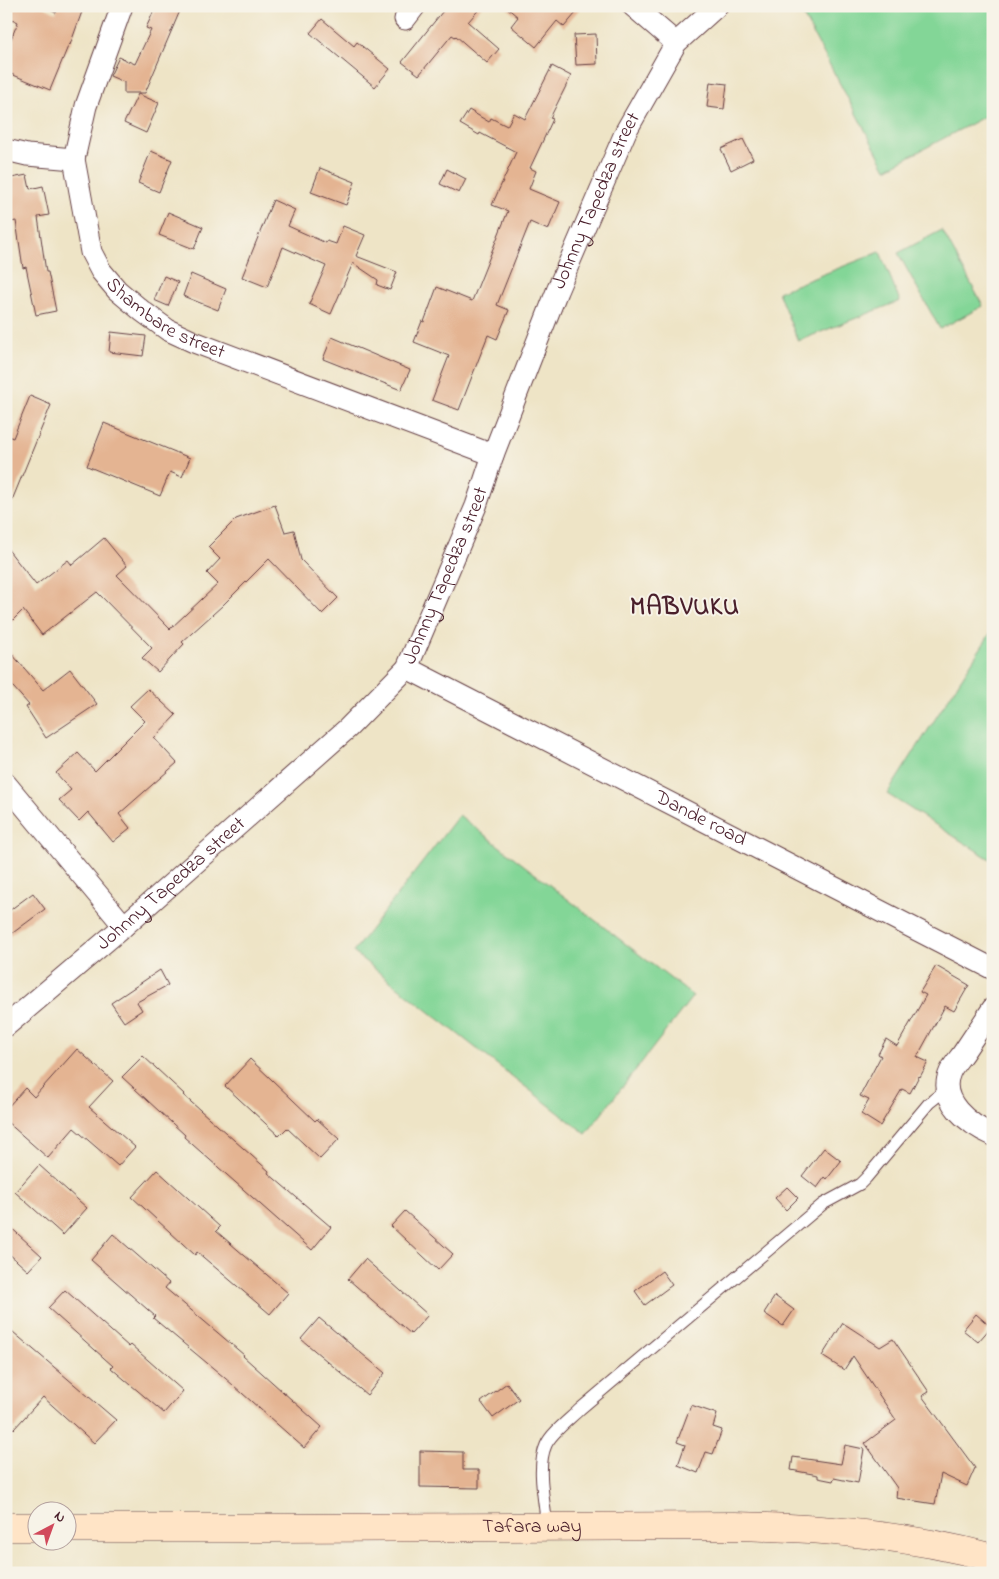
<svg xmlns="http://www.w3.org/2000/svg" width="999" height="1579" font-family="'Indie Flower',sans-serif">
<rect width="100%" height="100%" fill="#f7f3e8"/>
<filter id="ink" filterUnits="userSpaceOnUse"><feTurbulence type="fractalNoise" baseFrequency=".02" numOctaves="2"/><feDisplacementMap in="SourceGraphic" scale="10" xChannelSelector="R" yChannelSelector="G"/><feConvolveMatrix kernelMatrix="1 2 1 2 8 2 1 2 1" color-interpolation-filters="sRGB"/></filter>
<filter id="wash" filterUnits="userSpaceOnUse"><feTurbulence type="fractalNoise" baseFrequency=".0096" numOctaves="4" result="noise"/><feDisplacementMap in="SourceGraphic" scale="20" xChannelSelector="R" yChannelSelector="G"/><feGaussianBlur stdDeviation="1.12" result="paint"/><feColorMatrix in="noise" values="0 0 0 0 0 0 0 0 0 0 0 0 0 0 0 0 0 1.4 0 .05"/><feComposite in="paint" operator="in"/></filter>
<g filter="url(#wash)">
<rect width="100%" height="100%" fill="#eee4c6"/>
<path fill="#83d697" stroke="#667a61" d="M 798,6 L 993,6 L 993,112 L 886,169 Z
M 942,230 L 983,306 L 940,329 L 898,253 Z
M 880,252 L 900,301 L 798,341 L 778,292 Z
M 993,629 L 993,861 L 887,794 Z
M 459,815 L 693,996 L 586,1134 L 353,952 Z"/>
<g id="blocks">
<path fill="#e4b492" d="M 6,6 L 42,6 L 56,13 L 58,6 L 84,6 L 70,45 L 69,44 L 50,90 L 6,72 L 6,51 L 18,22 L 6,16 Z
M 156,6 L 182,6 L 145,93 L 124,93 L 124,82 L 110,76 L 119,57 L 135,64 L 151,30 L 146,28 Z
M 447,6 L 482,6 L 468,22 L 499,49 L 487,63 L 456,36 L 455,37 L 452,35 L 419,75 L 402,62 Z
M 505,6 L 582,6 L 564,27 L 557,21 L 536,47 L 511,26 L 518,17 Z
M 322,19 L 354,46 L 357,42 L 390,69 L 375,87 L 310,33 Z
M 596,34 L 597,64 L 576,65 L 574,35 Z
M 552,66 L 571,76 L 550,118 L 553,119 L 530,168 L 536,171 L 529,189 L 560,202 L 548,230 L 530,222 L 497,305 L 509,310 L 497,339 L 488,335 L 459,410 L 432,400 L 449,356 L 414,342 L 422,321 L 424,322 L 437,287 L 472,301 L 508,211 L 492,205 L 516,152 L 480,133 L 479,135 L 460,124 L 469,110 L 489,122 L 491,118 L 507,126 L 514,113 L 525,119 Z
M 710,82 L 727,84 L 724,109 L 707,107 Z
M 138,94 L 159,103 L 146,133 L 124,123 Z
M 743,139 L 753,159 L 731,170 L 721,149 Z
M 151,151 L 172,160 L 159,192 L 138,183 Z
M 320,168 L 355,182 L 346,205 L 311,192 Z
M 447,169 L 466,179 L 459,193 L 440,184 Z
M 27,175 L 30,189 L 43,186 L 49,215 L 38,217 L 46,272 L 48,272 L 56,311 L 36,315 L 26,267 L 23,268 L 16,221 L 6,223 L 6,179 Z
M 273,200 L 295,210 L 288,226 L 326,243 L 327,241 L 336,244 L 343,226 L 365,235 L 356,256 L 397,272 L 390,290 L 377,285 L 378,280 L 353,263 L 331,314 L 309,304 L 326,266 L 283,247 L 267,287 L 242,277 Z
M 168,212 L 203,227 L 194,249 L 159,235 Z
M 191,274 L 226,289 L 218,310 L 183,296 Z
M 164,276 L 178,282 L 168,306 L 154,300 Z
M 111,332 L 146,336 L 143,356 L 109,352 Z
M 332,337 L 410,370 L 401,390 L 323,359 Z
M 30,396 L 51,405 L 6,515 L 6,435 L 13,438 Z
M 104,423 L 190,458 L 182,477 L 170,472 L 160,496 L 87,466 Z
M 275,505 L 285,532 L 294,530 L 301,560 L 338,598 L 322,614 L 269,559 L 222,606 L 182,642 L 184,644 L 158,672 L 142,658 L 152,648 L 97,592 L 42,635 L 23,610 L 6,627 L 6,547 L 36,585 L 68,560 L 72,565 L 104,538 L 127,566 L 117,575 L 170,629 L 218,584 L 207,573 L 220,559 L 208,547 L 236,519 Z
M 6,647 L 43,690 L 70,669 L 97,704 L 46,738 L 26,707 L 29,705 L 6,679 Z
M 148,689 L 176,715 L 154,738 L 177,763 L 119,814 L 130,828 L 113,842 L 88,812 L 79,821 L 59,800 L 71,790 L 56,773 L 78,753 L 95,771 L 145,721 L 130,706 Z
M 33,893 L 45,909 L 6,938 L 6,913 Z
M 936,966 L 969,985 L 954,1011 L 945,1006 L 917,1057 L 928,1062 L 920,1077 L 919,1076 L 910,1093 L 902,1089 L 880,1126 L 861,1114 L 869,1100 L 860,1096 L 881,1056 L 878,1054 L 886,1039 L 897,1046 L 926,995 L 920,992 Z
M 160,970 L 168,985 L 137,1002 L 142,1010 L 124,1022 L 111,1003 Z
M 77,1049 L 113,1081 L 89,1107 L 135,1147 L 118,1166 L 74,1128 L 48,1158 L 6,1121 L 6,1109 L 25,1088 L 34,1097 Z
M 143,1056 L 184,1094 L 183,1095 L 269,1171 L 268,1173 L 331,1227 L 312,1250 L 184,1137 L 185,1135 L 122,1077 Z
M 250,1059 L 315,1121 L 317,1119 L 339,1139 L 320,1159 L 287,1128 L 279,1136 L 225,1086 Z
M 824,1148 L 841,1161 L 827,1179 L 825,1177 L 817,1188 L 802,1176 Z
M 39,1165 L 87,1208 L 63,1235 L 15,1192 Z
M 157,1170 L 220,1227 L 216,1231 L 288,1293 L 270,1314 L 197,1252 L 195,1255 L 132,1197 Z
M 787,1187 L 798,1198 L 786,1210 L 775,1198 Z
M 405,1211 L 453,1254 L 438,1270 L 391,1226 Z
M 6,1223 L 42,1256 L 28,1271 L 6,1251 Z
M 113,1234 L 169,1283 L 165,1288 L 244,1355 L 243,1356 L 322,1427 L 304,1448 L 225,1378 L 153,1318 L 155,1316 L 91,1260 Z
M 365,1259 L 428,1315 L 411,1334 L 348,1279 Z
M 662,1271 L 672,1285 L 645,1305 L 635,1291 Z
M 65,1290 L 129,1347 L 131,1345 L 183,1391 L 164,1413 L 111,1368 L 113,1366 L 48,1308 Z
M 775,1296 L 794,1310 L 783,1326 L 764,1313 Z
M 976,1314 L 991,1327 L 978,1342 L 963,1330 Z
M 319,1318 L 385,1373 L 367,1395 L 301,1339 Z
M 843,1323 L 880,1347 L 893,1339 L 929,1392 L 922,1396 L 975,1468 L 967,1486 L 941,1474 L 935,1504 L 896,1498 L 897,1488 L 865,1443 L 896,1420 L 853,1356 L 844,1370 L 822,1356 Z
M 6,1326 L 116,1420 L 94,1443 L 43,1397 L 14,1429 L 6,1421 Z
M 507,1383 L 519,1399 L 493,1418 L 481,1402 Z
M 691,1405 L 717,1414 L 713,1427 L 722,1430 L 713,1454 L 706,1452 L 698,1473 L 678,1465 L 685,1445 L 677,1442 Z
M 845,1445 L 864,1449 L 858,1483 L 834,1478 L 833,1481 L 818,1478 L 818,1475 L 791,1470 L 793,1457 L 841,1464 Z
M 420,1451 L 463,1452 L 463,1470 L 479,1470 L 479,1488 L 420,1487 Z"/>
</g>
</g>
<g filter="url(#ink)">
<use href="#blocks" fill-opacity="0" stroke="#633d42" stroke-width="1"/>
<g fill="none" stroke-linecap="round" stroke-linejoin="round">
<defs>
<path id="lane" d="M 547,1527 C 545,1504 536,1467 546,1445 C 551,1433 571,1418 580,1409 L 823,1204 L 860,1184 L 866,1178 L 929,1103 L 948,1088"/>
<g id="street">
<path id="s1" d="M 122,6 L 86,106 L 74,159 L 91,252 L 101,271 L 117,290 L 142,311 L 168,330 L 194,342 L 493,455"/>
<path d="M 633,6 L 676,43"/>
<path d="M 405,19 L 415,6"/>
<path d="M 6,150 L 27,155 L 74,159"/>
<path id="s2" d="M 407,668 L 993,969"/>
<path d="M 6,784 L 124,926"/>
<path d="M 993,1008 C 983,1023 973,1038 963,1053 C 959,1059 953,1065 950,1072 C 937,1101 970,1125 993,1135"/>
<path id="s3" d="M 6,1026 L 124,926 L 348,728 L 407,668 L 476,506 L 493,455 L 557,291 L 626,131 L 676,43 L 717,6"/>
</g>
<g id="secondary">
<path d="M 6,1527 L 38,1527"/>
<path id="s4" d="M 68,1528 L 273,1528 L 735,1526 C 822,1528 909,1535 993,1558"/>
</g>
</defs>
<use href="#lane" stroke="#633d42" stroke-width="13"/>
<use href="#street" stroke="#633d42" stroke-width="23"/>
<use href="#secondary" stroke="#633d42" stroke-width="29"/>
<use href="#lane" stroke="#fff" stroke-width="11"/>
<use href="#street" stroke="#fff" stroke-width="21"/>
<use href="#secondary" stroke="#ffe4c6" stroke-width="28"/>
</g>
</g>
<g text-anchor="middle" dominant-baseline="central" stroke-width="4" stroke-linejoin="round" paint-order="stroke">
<g font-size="20" fill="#4a1f2b" stroke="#f7f3e8">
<text stroke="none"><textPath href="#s3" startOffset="1042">Johnny Tapedza street</textPath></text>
<text stroke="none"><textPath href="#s1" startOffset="358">Shambare street</textPath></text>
<text stroke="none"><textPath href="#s3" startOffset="638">Johnny Tapedza street</textPath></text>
<text stroke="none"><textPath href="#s2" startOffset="330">Dande road</textPath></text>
<text stroke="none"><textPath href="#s3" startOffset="218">Johnny Tapedza street</textPath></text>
<text stroke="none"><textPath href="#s4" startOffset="464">Tafara way</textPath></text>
</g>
<g font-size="25" font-weight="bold" letter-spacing="1" fill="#4a1f2b" stroke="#f7f3e8">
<text x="685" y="608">MABVUKU</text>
</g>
</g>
<rect width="999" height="1579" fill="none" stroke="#f7f3e8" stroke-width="25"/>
<g transform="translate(52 1526) rotate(41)"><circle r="24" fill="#f7f3e8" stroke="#b29e9c"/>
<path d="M0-4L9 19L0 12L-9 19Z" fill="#d1495b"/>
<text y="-8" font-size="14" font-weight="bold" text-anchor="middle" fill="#4a1f2b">N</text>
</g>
</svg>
